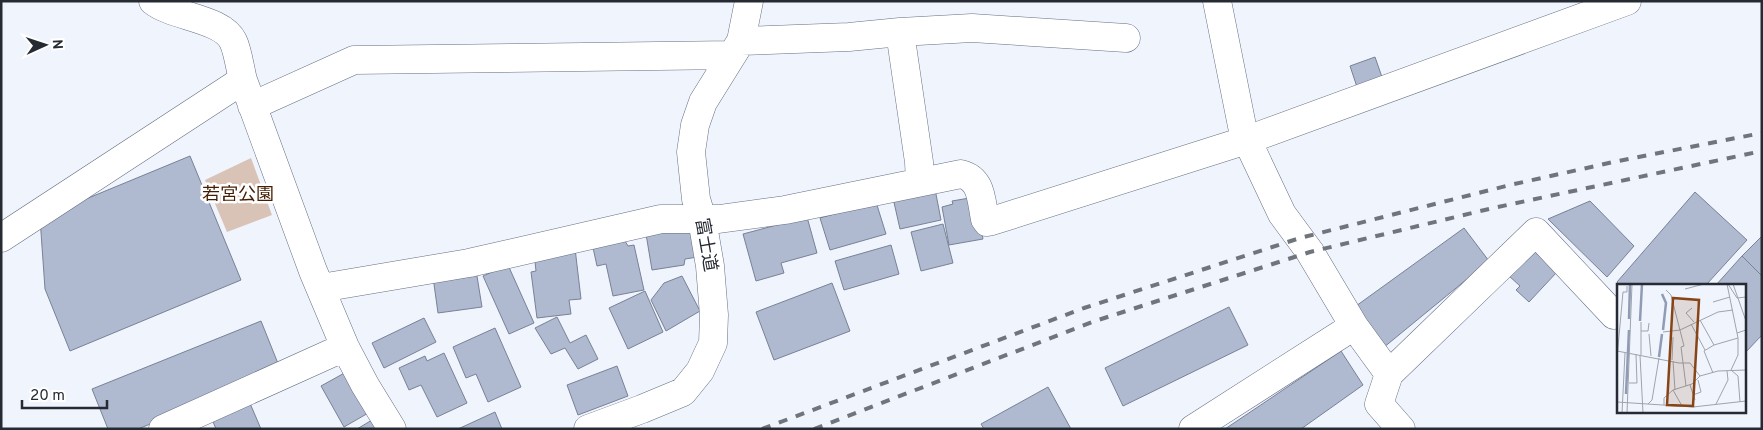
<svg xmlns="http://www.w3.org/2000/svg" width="1763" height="430" font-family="Overpass,'Noto Sans JP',sans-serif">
<rect width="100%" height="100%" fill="#f0f4fd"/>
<path fill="#d9c3b6" d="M 251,158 L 272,215 L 227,232 L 205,180 Z"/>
<path fill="#afb9cf" stroke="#788296" d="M 1375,57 L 1383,80 L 1358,90 L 1350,66 Z
M 190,156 L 241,280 L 70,351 L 45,289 L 40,218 Z
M 935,189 L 941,220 L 900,229 L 893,198 Z
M 1695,192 L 1747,240 L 1706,285 L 1620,285 L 1617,282 Z
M 975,197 L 983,239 L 949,245 L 942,207 L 953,204 L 952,201 Z
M 1590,201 L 1634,246 L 1607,277 L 1548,219 Z
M 876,202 L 886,234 L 830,250 L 820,218 Z
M 807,217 L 817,253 L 781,263 L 784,273 L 756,281 L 743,234 Z
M 943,224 L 953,263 L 921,271 L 911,232 Z
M 692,227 L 698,257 L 685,259 L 684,265 L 652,270 L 645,228 Z
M 1464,228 L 1489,261 L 1383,348 L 1356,306 Z
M 622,236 L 628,246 L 634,245 L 644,290 L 613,296 L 606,264 L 597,266 L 592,243 Z
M 1762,236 L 1762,276 L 1742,256 Z
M 891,245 L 899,274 L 844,290 L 835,261 Z
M 575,248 L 581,299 L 569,300 L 571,314 L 537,318 L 531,272 L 536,271 L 534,253 Z
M 1532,249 L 1557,272 L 1529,302 L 1516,290 L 1520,286 L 1508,275 Z
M 1742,256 L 1762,276 L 1762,335 L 1744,354 L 1744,285 L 1716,285 Z
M 508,265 L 534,323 L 509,334 L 483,276 Z
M 476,270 L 482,307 L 438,313 L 433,277 Z
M 682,276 L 700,311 L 666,331 L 651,300 L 664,283 Z
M 832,283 L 850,331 L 774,360 L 756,312 Z
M 645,291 L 663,332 L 628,349 L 609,308 Z
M 1229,307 L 1248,345 L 1123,406 L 1105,368 Z
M 557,317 L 570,343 L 586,335 L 598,359 L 578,369 L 565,348 L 551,354 L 535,328 Z
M 424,318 L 436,342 L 384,368 L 372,343 Z
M 261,321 L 281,371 L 138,429 L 108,429 L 92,389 Z
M 495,328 L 521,387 L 488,402 L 476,374 L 466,378 L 453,347 Z
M 1341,351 L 1363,385 L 1301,429 L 1225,429 Z
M 444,353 L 467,403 L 437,417 L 421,385 L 409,390 L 399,368 L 425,356 L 427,361 Z
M 617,366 L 628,396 L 578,415 L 567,385 Z
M 348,371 L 370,412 L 344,427 L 321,386 Z
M 1048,387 L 1071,429 L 984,429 L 981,424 Z
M 249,401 L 261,429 L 216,429 L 211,417 Z
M 495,412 L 502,429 L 458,429 Z
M 372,420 L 377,429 L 357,429 Z"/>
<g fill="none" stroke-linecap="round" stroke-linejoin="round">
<defs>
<path id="minor" d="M 153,1 C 173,17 222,18 233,41 C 238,51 240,69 243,80
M 1217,1 L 1242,126 L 1247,140 L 1282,214 L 1310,252 L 1354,326 L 1389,374
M 900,32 L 919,162 L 920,182
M 741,41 L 849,37 L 900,32 L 972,28 L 1126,38
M 252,106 L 354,60 L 732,55
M 1,238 L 243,80 L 313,271 L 345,347 L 365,385 L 392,429
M 321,288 L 469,263 L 661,219 L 719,219 L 785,210 L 961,174 C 982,179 981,200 985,219 L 987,222 L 992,221 L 1247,140 L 1627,1
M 163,429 L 345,347
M 588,429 L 642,409 L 683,392 L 700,371 L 713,343 L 714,315 L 710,266 L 702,219 L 696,199 L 691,152 L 695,125 L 703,102 L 741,41 L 749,1
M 1193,429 L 1354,326
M 1401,429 L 1379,404 L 1389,374 L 1536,232 L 1614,315"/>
</defs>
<use href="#minor" stroke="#656f82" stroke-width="29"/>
<use href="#minor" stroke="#fff" stroke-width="28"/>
<path stroke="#70747c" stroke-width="4" stroke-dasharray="9 9" stroke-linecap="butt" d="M 762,429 L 1084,308 L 1300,238 L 1510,185 L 1618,161 L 1762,133
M 814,429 L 1095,321 L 1310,252 L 1493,208 L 1762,151"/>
</g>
<g text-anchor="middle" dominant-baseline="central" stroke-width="5" stroke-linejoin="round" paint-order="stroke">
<g font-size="18" fill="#431c01" stroke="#fff">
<text x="238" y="195">若宮公園</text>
</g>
<g font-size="18" fill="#262a32" stroke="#fff">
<text transform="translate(705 245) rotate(80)">富士道</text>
</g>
</g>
<g transform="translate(1617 284)">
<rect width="129" height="129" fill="#f0f4fd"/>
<path fill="none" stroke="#8f9cb6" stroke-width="2.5" d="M 45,10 L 49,19 L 46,46M 12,35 L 13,0M 23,37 L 25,0M 42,73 L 45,50M 9,110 L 12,46"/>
<path fill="none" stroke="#9fa3ac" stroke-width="1" d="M 110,0 L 120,49M 111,0 L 120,14 L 129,13M 116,0 L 129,37M 68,5 L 87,0M 49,6 L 54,11 L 67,62 L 64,63 L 69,102M 96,18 L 113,13M 75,24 L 69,29 L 77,38M 83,36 L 97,61M 74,40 L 88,66M 24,47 L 31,47 L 32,39M 46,48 L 63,46 L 101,28 L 116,26M 32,50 L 34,72M 121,54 L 121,71 L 114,86 L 121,92 L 123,118M 0,67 L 62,79 L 73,79 L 83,92 L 101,87 L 129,86M 23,71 L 26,129M 24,71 L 24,38M 0,74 L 6,8 L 10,8 L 10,2M 55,76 L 56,53M 56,77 L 58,106M 96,89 L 87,67 L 97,61 L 121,54 L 120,49 L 129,46M 12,99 L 20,99 L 19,70M 73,101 L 78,116M 76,111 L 84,108 L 81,96M 0,118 L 76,123 L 129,117M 31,120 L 35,116 L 42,74M 99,120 L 111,96 L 110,87M 47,121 L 47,114 L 56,106M 65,122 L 56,106 L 75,100 L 83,92M 5,129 L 8,69M 10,129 L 15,0"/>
<path fill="#874415" fill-opacity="0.15" stroke="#874415" stroke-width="2.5" d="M 56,14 L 82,16 L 76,122 L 50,121 Z"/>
<rect width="129" height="129" fill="none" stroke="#262a32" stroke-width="2.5"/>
</g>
<rect width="1763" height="430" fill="none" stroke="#262a32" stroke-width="5"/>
<g transform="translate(45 45) rotate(87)" stroke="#ffffff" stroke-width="4" paint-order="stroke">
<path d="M0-4L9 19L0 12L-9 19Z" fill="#262a32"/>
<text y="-8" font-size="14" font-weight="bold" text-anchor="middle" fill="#262a32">N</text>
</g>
<path d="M22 400v8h85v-8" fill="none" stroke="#262a32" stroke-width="2.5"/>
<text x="30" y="400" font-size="15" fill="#262a32" stroke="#ffffff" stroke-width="4" paint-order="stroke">20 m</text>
</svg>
